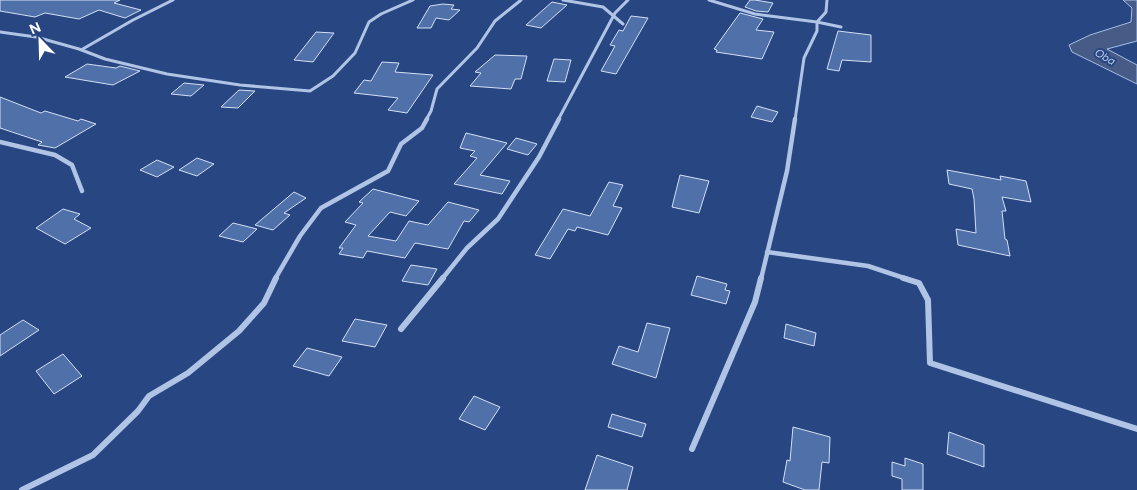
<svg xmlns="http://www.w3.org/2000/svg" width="1137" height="490" font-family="Figtree,sans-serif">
<rect width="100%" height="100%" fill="#284782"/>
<path fill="#465c86" stroke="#a5bee6" d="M 1123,0 L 1137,0 L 1137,41 L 1107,49 L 1137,65 L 1137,84 L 1072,52 L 1069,45 L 1090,35 L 1131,22 L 1132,8 Z"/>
<path fill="#5070aa" stroke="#d3e0f5" d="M 0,0 L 120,0 L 114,3 L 141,10 L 125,18 L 99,10 L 79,19 L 45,13 L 35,17 L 0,11 Z
M 750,0 L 755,0 L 773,3 L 768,12 L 756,11 L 745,7 Z
M 552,2 L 567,5 L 541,28 L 526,25 Z
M 443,4 L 454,5 L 451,9 L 460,10 L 449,20 L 436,18 L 431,28 L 417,28 L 430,6 Z
M 740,13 L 763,19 L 756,30 L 774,32 L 762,59 L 716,52 L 717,50 L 714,49 Z
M 631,16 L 648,18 L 616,74 L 601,71 L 615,46 L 610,45 L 619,30 L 623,31 Z
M 838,31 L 871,35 L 871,62 L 842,60 L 839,71 L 827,69 Z
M 316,32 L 334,33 L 313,62 L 294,60 Z
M 495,55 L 527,56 L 521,79 L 515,79 L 511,89 L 470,86 L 481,73 L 475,72 Z
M 554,59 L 571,60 L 565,82 L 547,81 Z
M 382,62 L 399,63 L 395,72 L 433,75 L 407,113 L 388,110 L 398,98 L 354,93 L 364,80 L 371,81 Z
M 87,64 L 116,68 L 120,66 L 140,71 L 113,85 L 65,77 Z
M 184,83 L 204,85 L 191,96 L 171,94 Z
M 239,90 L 255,91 L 238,108 L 221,107 Z
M 0,97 L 41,113 L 45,111 L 78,121 L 81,119 L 96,124 L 55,148 L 38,145 L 42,142 L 0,128 Z
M 757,106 L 778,112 L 772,122 L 751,117 Z
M 466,133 L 507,143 L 480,175 L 510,181 L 502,194 L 454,184 L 477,158 L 470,156 L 475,151 L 460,148 Z
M 516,138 L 537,144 L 528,155 L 507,149 Z
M 197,158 L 214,164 L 197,176 L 179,170 Z
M 157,160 L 174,167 L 157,177 L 140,170 Z
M 947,170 L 1001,180 L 1000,176 L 1026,181 L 1031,202 L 1002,197 L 1006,211 L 1002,211 L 1005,239 L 1007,240 L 1010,256 L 958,245 L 956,229 L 976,233 L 974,199 L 972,189 L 949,184 Z
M 680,175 L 709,181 L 699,213 L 672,207 Z
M 609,182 L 623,185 L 613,206 L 622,208 L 608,235 L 577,227 L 575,231 L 568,229 L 550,259 L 535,255 L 563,209 L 590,216 Z
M 373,189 L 419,201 L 406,216 L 390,212 L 368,236 L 396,241 L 409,221 L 428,225 L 448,202 L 479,210 L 469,222 L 464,221 L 448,249 L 415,243 L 405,258 L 367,251 L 363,258 L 339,254 L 343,248 L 339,248 L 356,225 L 345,222 L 363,203 L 359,202 Z
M 294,192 L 306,198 L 284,213 L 290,215 L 273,230 L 255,225 Z
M 63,209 L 80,214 L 74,219 L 91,228 L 65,244 L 36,228 Z
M 233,223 L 257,229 L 243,242 L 219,236 Z
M 411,265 L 437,269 L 428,285 L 402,281 Z
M 697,276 L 727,284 L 725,290 L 730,291 L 726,304 L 691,295 Z
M 355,319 L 387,325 L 375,347 L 342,341 Z
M 23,320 L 39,330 L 0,356 L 0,335 Z
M 647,323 L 670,328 L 656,378 L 612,364 L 619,346 L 638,352 Z
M 786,324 L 816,333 L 814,346 L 784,338 Z
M 307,348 L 342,357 L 329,376 L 293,366 Z
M 63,354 L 82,376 L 54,394 L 36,371 Z
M 474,396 L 500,407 L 485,430 L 459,419 Z
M 612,414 L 646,424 L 642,437 L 608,427 Z
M 793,427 L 830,437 L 829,463 L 822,462 L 819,490 L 805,490 L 783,482 L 787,460 L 790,461 Z
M 949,432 L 984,445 L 984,467 L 947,454 Z
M 597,455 L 633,467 L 627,490 L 585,490 Z
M 905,458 L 923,464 L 923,490 L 902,490 L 902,479 L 892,476 L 892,462 L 905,466 Z"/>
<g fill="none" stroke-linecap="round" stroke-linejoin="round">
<path stroke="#b0c4e6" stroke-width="3" d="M 563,0 L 603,7 L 623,24
M 709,0 L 755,14 L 817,22 L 817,31 L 804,58 L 795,120
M 827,0 L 826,12 L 817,22 L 841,27
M 0,32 L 36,37 L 79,49 L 105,59 L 167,74 L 240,85 L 310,91 L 333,76 L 355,53 L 369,22 L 381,14 L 413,0
M 81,50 L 133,20 L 173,0
M 426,120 L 431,111 L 437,89 L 477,48 L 495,21 L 521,0
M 558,120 L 615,13 L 628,0"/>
<path stroke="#b0c4e6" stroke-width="4.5" d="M 0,142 L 55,155 L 72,165 L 82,191
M 767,252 L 868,266 L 907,279
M 275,279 L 300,236 L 321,208 L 388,171 L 401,144 L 422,128 L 427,119
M 442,279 L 467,248 L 498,219 L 539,157 L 559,119
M 761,279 L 787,171 L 795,119"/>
<path stroke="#b0c4e6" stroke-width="6" d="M 903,278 L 919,283 L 928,300 L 930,363 L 1137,429
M 401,329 L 443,278
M 692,449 L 755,302 L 761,278
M 22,490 L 93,455 L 138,411 L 149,396 L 188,373 L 239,331 L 264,303 L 276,278"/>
</g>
<g text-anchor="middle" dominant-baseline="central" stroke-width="4" stroke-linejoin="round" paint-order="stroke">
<g font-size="11" font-style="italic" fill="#bcceee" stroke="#284782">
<text transform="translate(1105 57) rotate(30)">Oba</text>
</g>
</g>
<g transform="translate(40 40) rotate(337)" stroke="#284782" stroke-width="4" paint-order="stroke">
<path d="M0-4L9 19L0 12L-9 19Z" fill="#ffffff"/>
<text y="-8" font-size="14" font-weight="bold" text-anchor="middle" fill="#ffffff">N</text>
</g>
</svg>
